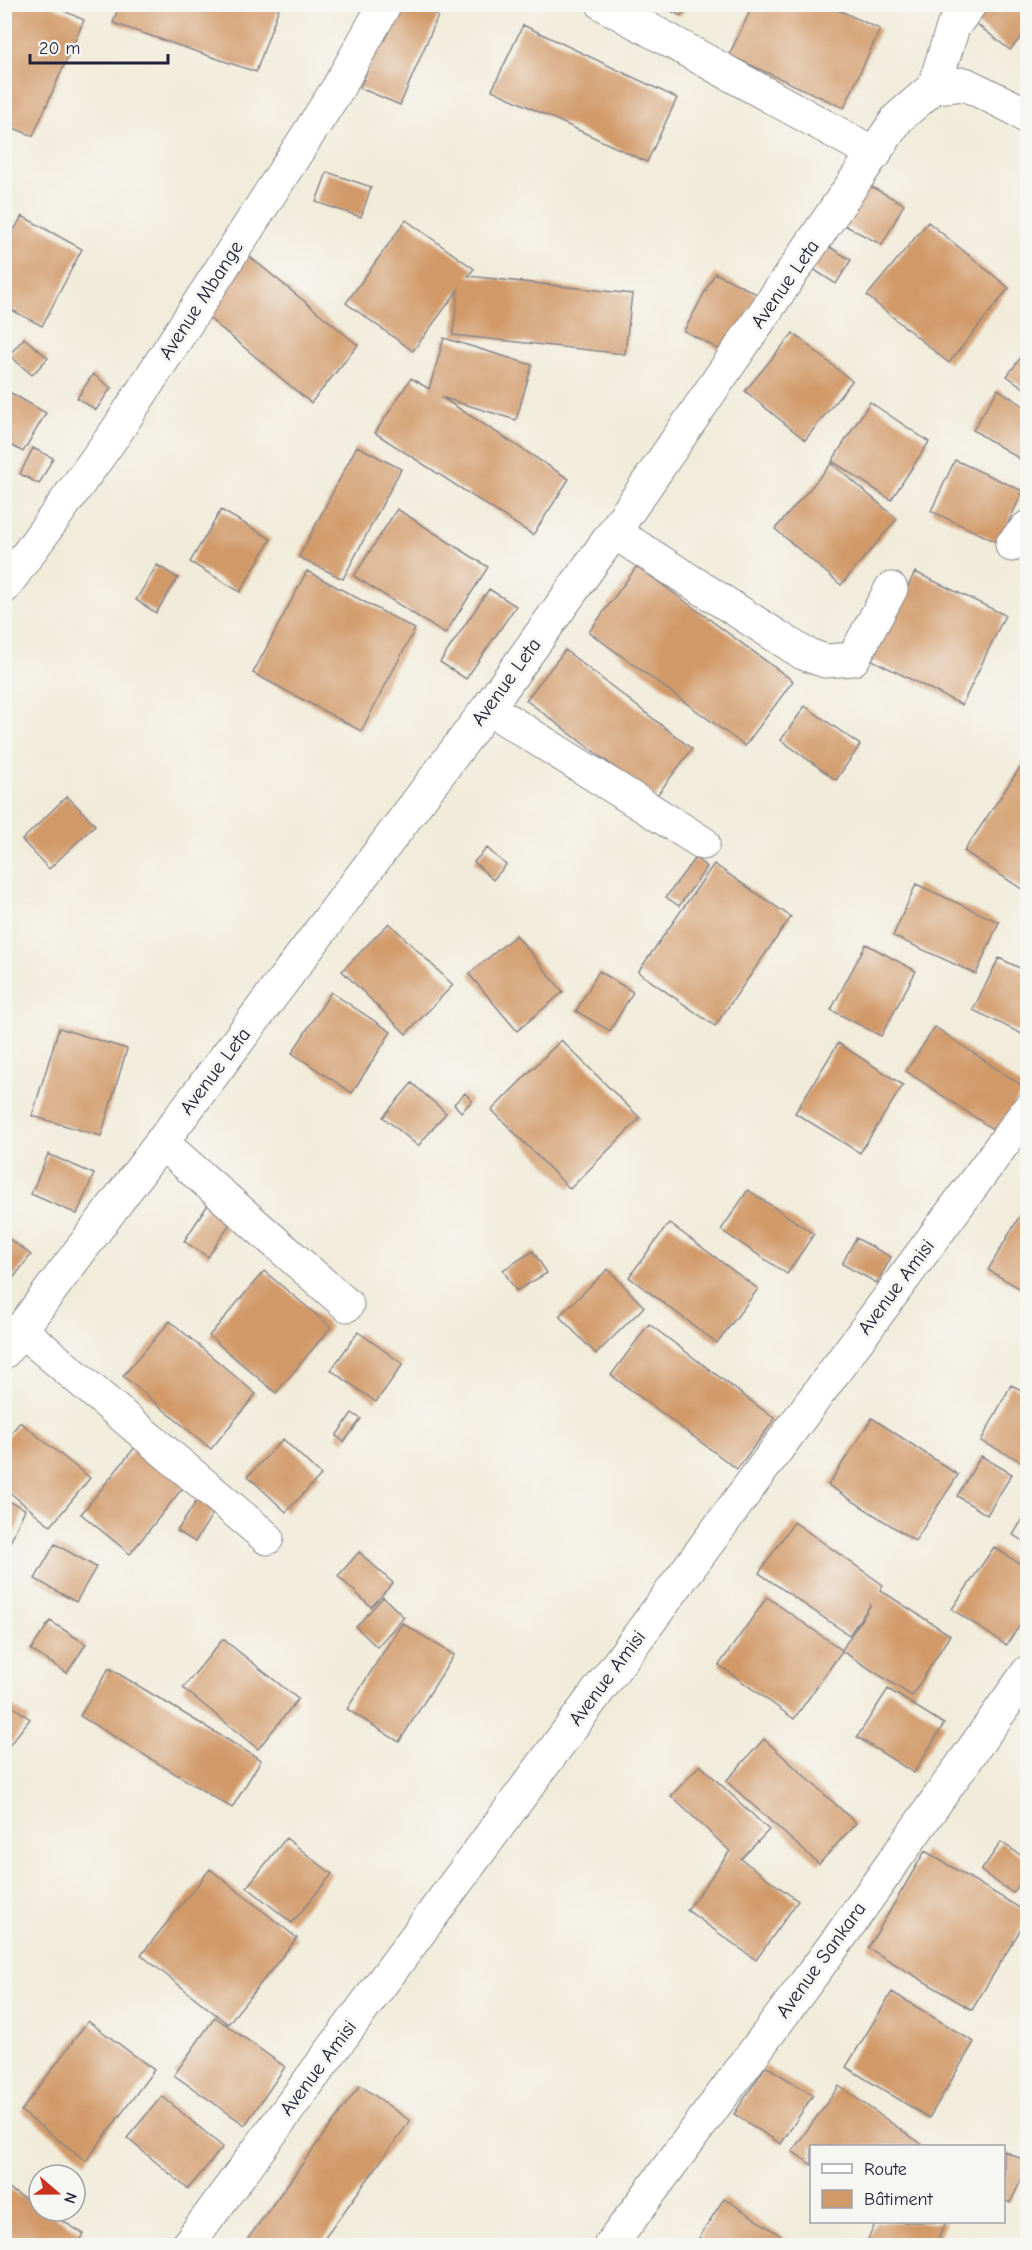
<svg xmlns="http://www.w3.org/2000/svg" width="1032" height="2250" font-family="'Comic Neue',sans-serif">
<rect width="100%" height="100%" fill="#f6f6f2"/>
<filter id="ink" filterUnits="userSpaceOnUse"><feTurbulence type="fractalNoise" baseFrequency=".0167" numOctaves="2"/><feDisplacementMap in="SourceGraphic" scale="12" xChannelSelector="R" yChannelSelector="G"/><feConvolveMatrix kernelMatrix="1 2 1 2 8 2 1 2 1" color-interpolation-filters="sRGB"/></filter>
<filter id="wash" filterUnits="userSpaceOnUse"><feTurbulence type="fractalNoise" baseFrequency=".008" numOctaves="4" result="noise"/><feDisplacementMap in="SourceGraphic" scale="24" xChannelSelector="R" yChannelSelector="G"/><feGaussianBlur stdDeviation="1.35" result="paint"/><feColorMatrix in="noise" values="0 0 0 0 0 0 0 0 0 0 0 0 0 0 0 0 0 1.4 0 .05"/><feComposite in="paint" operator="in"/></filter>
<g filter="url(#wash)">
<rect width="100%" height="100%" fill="#f1ecda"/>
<g id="blocks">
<path fill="#d19967" d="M 7,4 L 49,4 L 84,20 L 33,136 L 4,124 L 4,11 Z
M 395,4 L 413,4 L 438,16 L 400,105 L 360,88 Z
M 657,4 L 687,4 L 681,16 Z
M 980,4 L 1028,4 L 1028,29 L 1010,50 L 969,18 Z
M 119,5 L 280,5 L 256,72 L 113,23 Z
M 753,5 L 827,5 L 880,29 L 844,108 L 729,55 Z
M 523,25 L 677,98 L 647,162 L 492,90 Z
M 327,172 L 371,187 L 361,217 L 316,202 Z
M 866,184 L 904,204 L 882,245 L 844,225 Z
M 22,216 L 82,249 L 42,326 L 4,306 L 4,248 Z
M 406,220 L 474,269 L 468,276 L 632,294 L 625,354 L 453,335 L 458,290 L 413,351 L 346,303 Z
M 928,222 L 1009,288 L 949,363 L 867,296 Z
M 825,244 L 851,260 L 836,284 L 810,267 Z
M 244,252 L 358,345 L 311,403 L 198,309 Z
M 715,273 L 759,295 L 728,354 L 684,331 Z
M 793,333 L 852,381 L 805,440 L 745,391 Z
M 24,338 L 48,358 L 32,375 L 9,355 Z
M 444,338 L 532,365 L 516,420 L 441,397 L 569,479 L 533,535 L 375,433 L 411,378 L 429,389 Z
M 1028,348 L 1028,391 L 1007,376 Z
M 93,374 L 111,388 L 96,410 L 77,398 Z
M 4,389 L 46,413 L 23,452 L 4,441 Z
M 998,389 L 1028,409 L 1028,464 L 973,430 Z
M 870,402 L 929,442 L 891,500 L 832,461 Z
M 357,446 L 401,469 L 343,579 L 299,557 Z
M 33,448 L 53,458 L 39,484 L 20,474 Z
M 955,460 L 1023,491 L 999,543 L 931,511 Z
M 832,463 L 897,519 L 841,585 L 775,529 Z
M 397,509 L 488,567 L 445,634 L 354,576 Z
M 221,510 L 271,539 L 240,592 L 190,562 Z
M 157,565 L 178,578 L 156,613 L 136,600 Z
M 637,566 L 793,681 L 745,746 L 589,632 Z
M 307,571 L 415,629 L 361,731 L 253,673 Z
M 915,572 L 1005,615 L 962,705 L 872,660 Z
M 489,589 L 516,606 L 466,679 L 440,662 Z
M 565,650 L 692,749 L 655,798 L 526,700 Z
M 805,706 L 860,745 L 836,780 L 781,740 Z
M 1028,756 L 1028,893 L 964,851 Z
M 67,796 L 95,825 L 49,869 L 22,840 Z
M 487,848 L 506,865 L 493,880 L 474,862 Z
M 695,858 L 707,867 L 679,906 L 666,897 Z
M 714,864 L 791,917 L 715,1026 L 638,972 Z
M 916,884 L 999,922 L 976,974 L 893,936 Z
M 389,923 L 453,985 L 406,1034 L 342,971 Z
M 516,935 L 563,992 L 517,1031 L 469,974 Z
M 866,944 L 916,971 L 881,1036 L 831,1010 Z
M 999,958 L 1028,972 L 1028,1037 L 973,1010 Z
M 599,971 L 633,992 L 610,1031 L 576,1011 Z
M 331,992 L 391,1032 L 352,1093 L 292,1053 Z
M 935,1027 L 1025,1088 L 997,1132 L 906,1071 Z
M 59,1028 L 127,1049 L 101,1136 L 32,1116 Z
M 561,1040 L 640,1118 L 570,1189 L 492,1110 Z
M 838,1043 L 903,1085 L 860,1153 L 795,1113 Z
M 412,1083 L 446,1113 L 418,1146 L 383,1117 Z
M 465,1093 L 472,1101 L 461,1112 L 454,1104 Z
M 48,1154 L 94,1174 L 77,1214 L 31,1194 Z
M 748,1190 L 814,1234 L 787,1274 L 721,1230 Z
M 1028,1202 L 1028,1293 L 988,1270 Z
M 209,1203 L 233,1219 L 208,1257 L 184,1241 Z
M 669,1223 L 758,1289 L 717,1343 L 629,1277 Z
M 4,1235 L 31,1255 L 4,1290 Z
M 856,1238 L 891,1257 L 877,1283 L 842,1264 Z
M 533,1251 L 547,1273 L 516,1291 L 503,1270 Z
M 608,1269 L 644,1307 L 596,1354 L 559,1316 Z
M 264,1271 L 331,1327 L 276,1393 L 209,1336 Z
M 170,1321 L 256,1394 L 211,1449 L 123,1376 Z
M 649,1324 L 775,1419 L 737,1469 L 611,1375 Z
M 358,1332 L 403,1364 L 376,1402 L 331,1370 Z
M 1011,1385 L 1028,1393 L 1028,1465 L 981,1441 Z
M 352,1413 L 361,1419 L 344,1442 L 336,1436 Z
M 872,1418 L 958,1475 L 915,1541 L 828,1485 Z
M 20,1422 L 90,1478 L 51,1526 L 4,1488 L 4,1442 Z
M 283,1439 L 321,1475 L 286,1512 L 248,1476 Z
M 140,1441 L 189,1480 L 130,1554 L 81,1514 Z
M 981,1456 L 1012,1474 L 987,1515 L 957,1496 Z
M 201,1494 L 218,1505 L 195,1542 L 177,1531 Z
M 4,1499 L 25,1509 L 4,1556 Z
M 1028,1510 L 1028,1544 L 1013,1535 Z
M 794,1522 L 883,1585 L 880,1590 L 950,1635 L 912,1696 L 842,1651 L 794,1719 L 719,1665 L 767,1597 L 842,1650 L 871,1604 L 849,1635 L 759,1573 Z
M 55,1544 L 96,1567 L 76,1602 L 35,1579 Z
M 994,1547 L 1028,1569 L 1028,1614 L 1006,1645 L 952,1609 Z
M 359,1552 L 393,1583 L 371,1607 L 338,1576 Z
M 383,1597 L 404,1617 L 377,1647 L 356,1627 Z
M 50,1621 L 86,1644 L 67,1673 L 31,1650 Z
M 402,1623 L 454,1655 L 399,1742 L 347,1709 Z
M 223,1639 L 298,1699 L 258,1749 L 183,1688 Z
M 109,1668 L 261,1760 L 232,1808 L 80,1716 Z
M 888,1689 L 944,1724 L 914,1773 L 857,1737 Z
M 4,1700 L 30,1719 L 4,1752 Z
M 764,1739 L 856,1823 L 819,1864 L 726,1781 Z
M 700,1765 L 769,1830 L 741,1859 L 798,1901 L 756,1960 L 687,1910 L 730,1851 L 671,1796 Z
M 286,1838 L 332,1874 L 292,1923 L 247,1887 Z
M 1001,1842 L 1028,1860 L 1028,1873 L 1013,1893 L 981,1871 Z
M 925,1851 L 1028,1913 L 1028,1917 L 972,2010 L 868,1948 Z
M 210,1869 L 297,1938 L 228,2024 L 141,1955 Z
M 892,1992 L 974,2042 L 929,2118 L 846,2067 Z
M 215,2017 L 285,2067 L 245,2125 L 174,2075 Z
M 88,2021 L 154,2070 L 86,2161 L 21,2111 Z
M 766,2066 L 813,2095 L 781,2144 L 734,2114 Z
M 360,2085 L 410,2121 L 319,2246 L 252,2246 L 246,2241 Z
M 839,2086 L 924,2146 L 812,2146 L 812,2165 L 792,2151 Z
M 162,2096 L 223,2147 L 188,2189 L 127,2138 Z
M 1004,2151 L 1028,2162 L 1028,2166 L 1010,2203 L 1004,2200 Z
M 4,2186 L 39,2207 L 39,2211 L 46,2211 L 84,2234 L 77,2246 L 4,2246 Z
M 724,2198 L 796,2246 L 694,2246 Z
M 876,2222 L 946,2222 L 935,2246 L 865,2246 Z"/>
</g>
</g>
<g filter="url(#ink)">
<use href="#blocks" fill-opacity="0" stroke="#8a878a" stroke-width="1.5"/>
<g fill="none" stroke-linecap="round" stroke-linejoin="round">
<defs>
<path id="minor" d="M 603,4 L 875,154
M 934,87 L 953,27 L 970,4
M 614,532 L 803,653 L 825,661 L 853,659 L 891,589
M 1012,545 L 1028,527
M 4,587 L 116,432 L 338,88 L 385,4
M 488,708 L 703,843
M 161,1142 L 347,1305
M 21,1330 L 267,1538
M 4,1352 L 488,708 L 614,532 L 898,118 L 934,87 L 965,84 L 1014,108 L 1028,118
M 187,2246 L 1028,1110
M 610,2246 L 840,1937 L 1028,1672"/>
</defs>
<use href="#minor" stroke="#8a878a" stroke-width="35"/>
<use href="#minor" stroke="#fff" stroke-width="33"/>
</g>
</g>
<g text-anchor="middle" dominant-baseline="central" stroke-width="6" stroke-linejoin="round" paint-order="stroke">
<g font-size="20" fill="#22223b" stroke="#f6f6f2">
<text transform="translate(785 284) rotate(-55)">Avenue Leta</text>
<text transform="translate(201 300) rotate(-57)">Avenue Mbange</text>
<text transform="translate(506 682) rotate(-54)">Avenue Leta</text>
<text transform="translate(215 1071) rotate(-53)">Avenue Leta</text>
<text transform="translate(896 1287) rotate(-53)">Avenue Amisi</text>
<text transform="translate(607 1678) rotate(-53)">Avenue Amisi</text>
<text transform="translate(821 1960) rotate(-54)">Avenue Sankara</text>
<text transform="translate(318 2068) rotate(-53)">Avenue Amisi</text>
</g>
</g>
<rect width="1032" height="2250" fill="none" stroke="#f6f6f2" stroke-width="24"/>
<rect x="810" y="2145" width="195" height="78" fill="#f6f6f2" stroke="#a1a1a9" stroke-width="1.5"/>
<rect x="822" y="2164" width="30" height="9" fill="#ffffff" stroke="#a1a1a9" stroke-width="1.5"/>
<text x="864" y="2175" font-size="18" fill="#22223b">Route</text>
<rect x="822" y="2190" width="30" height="18" fill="#d19967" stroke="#a1a1a9" stroke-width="1.5"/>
<text x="864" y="2205" font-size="18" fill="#22223b">Bâtiment</text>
<g transform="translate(57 2193) rotate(110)"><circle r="28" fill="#f6f6f2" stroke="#a1a1a9" stroke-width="1.5"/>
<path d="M0-4.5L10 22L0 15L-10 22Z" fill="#c8321e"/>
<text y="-9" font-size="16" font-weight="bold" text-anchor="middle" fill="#22223b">N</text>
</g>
<path d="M30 54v9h138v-9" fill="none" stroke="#22223b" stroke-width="3"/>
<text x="39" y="54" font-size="18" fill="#22223b" stroke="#f6f6f2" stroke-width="4.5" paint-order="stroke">20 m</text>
</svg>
